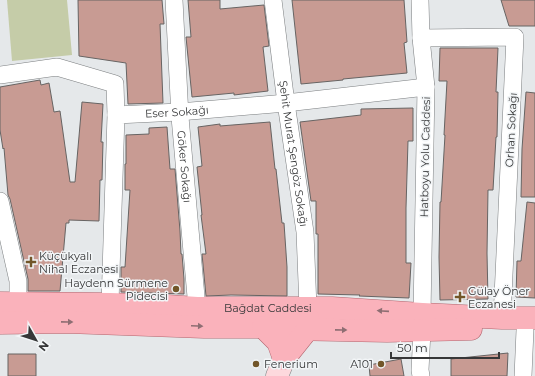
<svg xmlns="http://www.w3.org/2000/svg" width="535" height="376" font-family="Montserrat,sans-serif">
<rect width="100%" height="100%" fill="#e5e8ea"/>
<path fill="#c5cca8" d="M 7,0 L 67,0 L 72,55 L 12,61 Z"/>
<path fill="#c89b93" stroke="#676463" d="M 78,0 L 162,0 L 164,24 L 160,24 L 163,103 L 128,104 L 126,63 L 79,56 Z
M 188,0 L 220,0 L 220,9 L 264,5 L 269,46 L 263,47 L 268,91 L 234,95 L 234,93 L 192,97 L 186,37 L 191,37 Z
M 292,0 L 404,0 L 407,42 L 404,43 L 407,73 L 343,79 L 343,80 L 301,84 Z
M 501,0 L 535,0 L 535,26 L 509,26 Z
M 440,48 L 498,48 L 496,92 L 498,92 L 497,137 L 496,137 L 493,190 L 488,190 L 487,253 L 488,299 L 440,300 L 439,257 L 440,202 L 441,202 L 445,135 L 444,135 L 447,81 L 439,81 Z
M 40,80 L 41,85 L 49,83 L 54,112 L 60,111 L 70,182 L 75,182 L 82,102 L 103,104 L 101,142 L 103,142 L 102,180 L 100,180 L 99,221 L 69,220 L 69,223 L 66,223 L 60,291 L 28,291 L 28,279 L 10,199 L 8,195 L 4,148 L 3,149 L 0,130 L 0,87 Z
M 526,92 L 535,93 L 535,197 L 521,197 L 522,149 Z
M 413,108 L 413,141 L 408,141 L 406,208 L 406,263 L 411,263 L 409,298 L 359,296 L 360,295 L 318,294 L 318,234 L 316,234 L 316,201 L 311,201 L 300,122 L 361,115 L 361,109 Z
M 270,122 L 275,169 L 276,169 L 282,223 L 284,223 L 287,267 L 287,296 L 231,295 L 206,296 L 202,254 L 206,254 L 201,215 L 202,215 L 197,167 L 202,166 L 198,127 L 220,124 L 220,126 Z
M 167,127 L 170,169 L 175,169 L 180,231 L 181,254 L 182,254 L 184,279 L 184,294 L 121,292 L 121,267 L 125,267 L 130,190 L 125,190 L 125,164 L 126,164 L 126,135 L 149,134 L 149,128 Z
M 527,202 L 535,203 L 535,298 L 516,297 L 517,261 L 521,261 Z
M 508,353 L 507,376 L 451,376 L 451,359 Z
M 8,354 L 36,354 L 36,376 L 8,376 Z
M 401,359 L 404,376 L 370,376 L 369,365 Z"/>
<g fill="none" stroke-linecap="round" stroke-linejoin="round">
<defs>
<g id="street">
<path id="s1" d="M 174,0 L 180,117 L 197,308"/>
<path id="s2" d="M 273,0 L 286,103 L 305,232 L 308,308"/>
<path d="M 420,0 L 421,38 L 426,87 L 422,314 L 422,331 L 420,370 L 421,376"/>
<path d="M 421,38 L 515,37 L 502,318"/>
<path d="M 0,75 L 57,67 L 115,84 L 116,115"/>
<path d="M 0,201 L 18,281 L 18,303"/>
<path id="s3" d="M 110,304 L 116,115 L 179,112 L 286,103 L 426,87"/>
<path d="M 523,376 L 525,330"/>
</g>
<path id="secondary" d="M 277,376 L 284,359"/>
<g id="primary">
<path id="s4" d="M 0,303 L 110,304 L 168,306 L 197,308 L 332,308 L 422,314 L 502,318 L 535,318"/>
<path d="M 0,323 L 67,322 L 204,327 L 263,327 L 288,329 L 387,331 L 471,329"/>
<path d="M 263,327 L 278,342 L 284,359 L 308,329 L 308,319"/>
</g>
</defs>
<use href="#street" stroke="#7c7f81" stroke-width="18"/>
<use href="#secondary" stroke="#7c7f81" stroke-width="23"/>
<use href="#primary" stroke="#b3666f" stroke-width="23"/>
<use href="#street" stroke="#fff" stroke-width="17"/>
<use href="#secondary" stroke="#fdd9dd" stroke-width="22"/>
<use href="#primary" stroke="#fab2bb" stroke-width="22"/>
</g>
<defs><path id="oneway-solid" d="M-6-.8H1V-3.2L6.5 0L1 3.2V.8H-6Z"/></defs>
<g fill="#8e6e73">
<use href="#oneway-solid" transform="translate(383 311) rotate(-176)"/>
<use href="#oneway-solid" transform="translate(67 322) rotate(1)"/>
<use href="#oneway-solid" transform="translate(197 326) rotate(2)"/>
<use href="#oneway-solid" transform="translate(341 330) rotate(1)"/>
</g>
<g fill="#725629" stroke="#f2f5f7" stroke-width="1.5">
<path d="M29 256h4v4h4v4h-4v4h-4v-4h-4v-4h4z"/>
<circle cx="176" cy="289" r="4"/>
<path d="M458 291h4v4h4v4h-4v4h-4v-4h-4v-4h4z"/>
<circle cx="256" cy="364" r="4"/>
<circle cx="381" cy="364" r="4"/>
</g>
<g text-anchor="middle" dominant-baseline="central" stroke-width="3" stroke-linejoin="round" paint-order="stroke">
<g font-size="11" fill="#363738" stroke="#f2f5f7">
<text stroke="none"><textPath href="#s3" startOffset="250">Eser Sokağı</textPath></text>
<text transform="translate(511 130) rotate(-87)">Orhan Sokağı</text>
<text stroke="none"><textPath href="#s2" startOffset="155">Şehit Murat Şengöz Sokağı</textPath></text>
<text transform="translate(425 157) rotate(-89)">Hatboyu Yolu Caddesi</text>
<text stroke="none"><textPath href="#s1" startOffset="167">Göker Sokağı</textPath></text>
<text stroke="none"><textPath href="#s4" startOffset="268">Bağdat Caddesi</textPath></text>
</g>
<g font-size="11" fill="#363738" stroke="#f2f5f7" text-anchor="start">
<text x="39" y="256">Küçükyalı<tspan x="39" dy="13">Nihal Eczanesi</tspan></text>
<text x="168" y="283" text-anchor="end">Haydenn Sürmene<tspan x="168" dy="13">Pidecisi</tspan></text>
<text x="468" y="291">Gülay Öner<tspan x="468" dy="13">Eczanesi</tspan></text>
<text x="264" y="364">Fenerium</text>
<text x="373" y="364" text-anchor="end">A101</text>
</g>
</g>
<g transform="translate(36 340) rotate(129)" stroke="#f2f5f7" stroke-width="3" paint-order="stroke">
<path d="M0-3L7 15L0 10L-7 15Z" fill="#363738"/>
<text y="-6" font-size="11" font-weight="bold" text-anchor="middle" fill="#363738">N</text>
</g>
<path d="M391 352v6h108v-6" fill="none" stroke="#363738" stroke-width="2"/>
<text x="397" y="352" font-size="12" fill="#363738" stroke="#f2f5f7" stroke-width="3" paint-order="stroke">50 m</text>
</svg>
